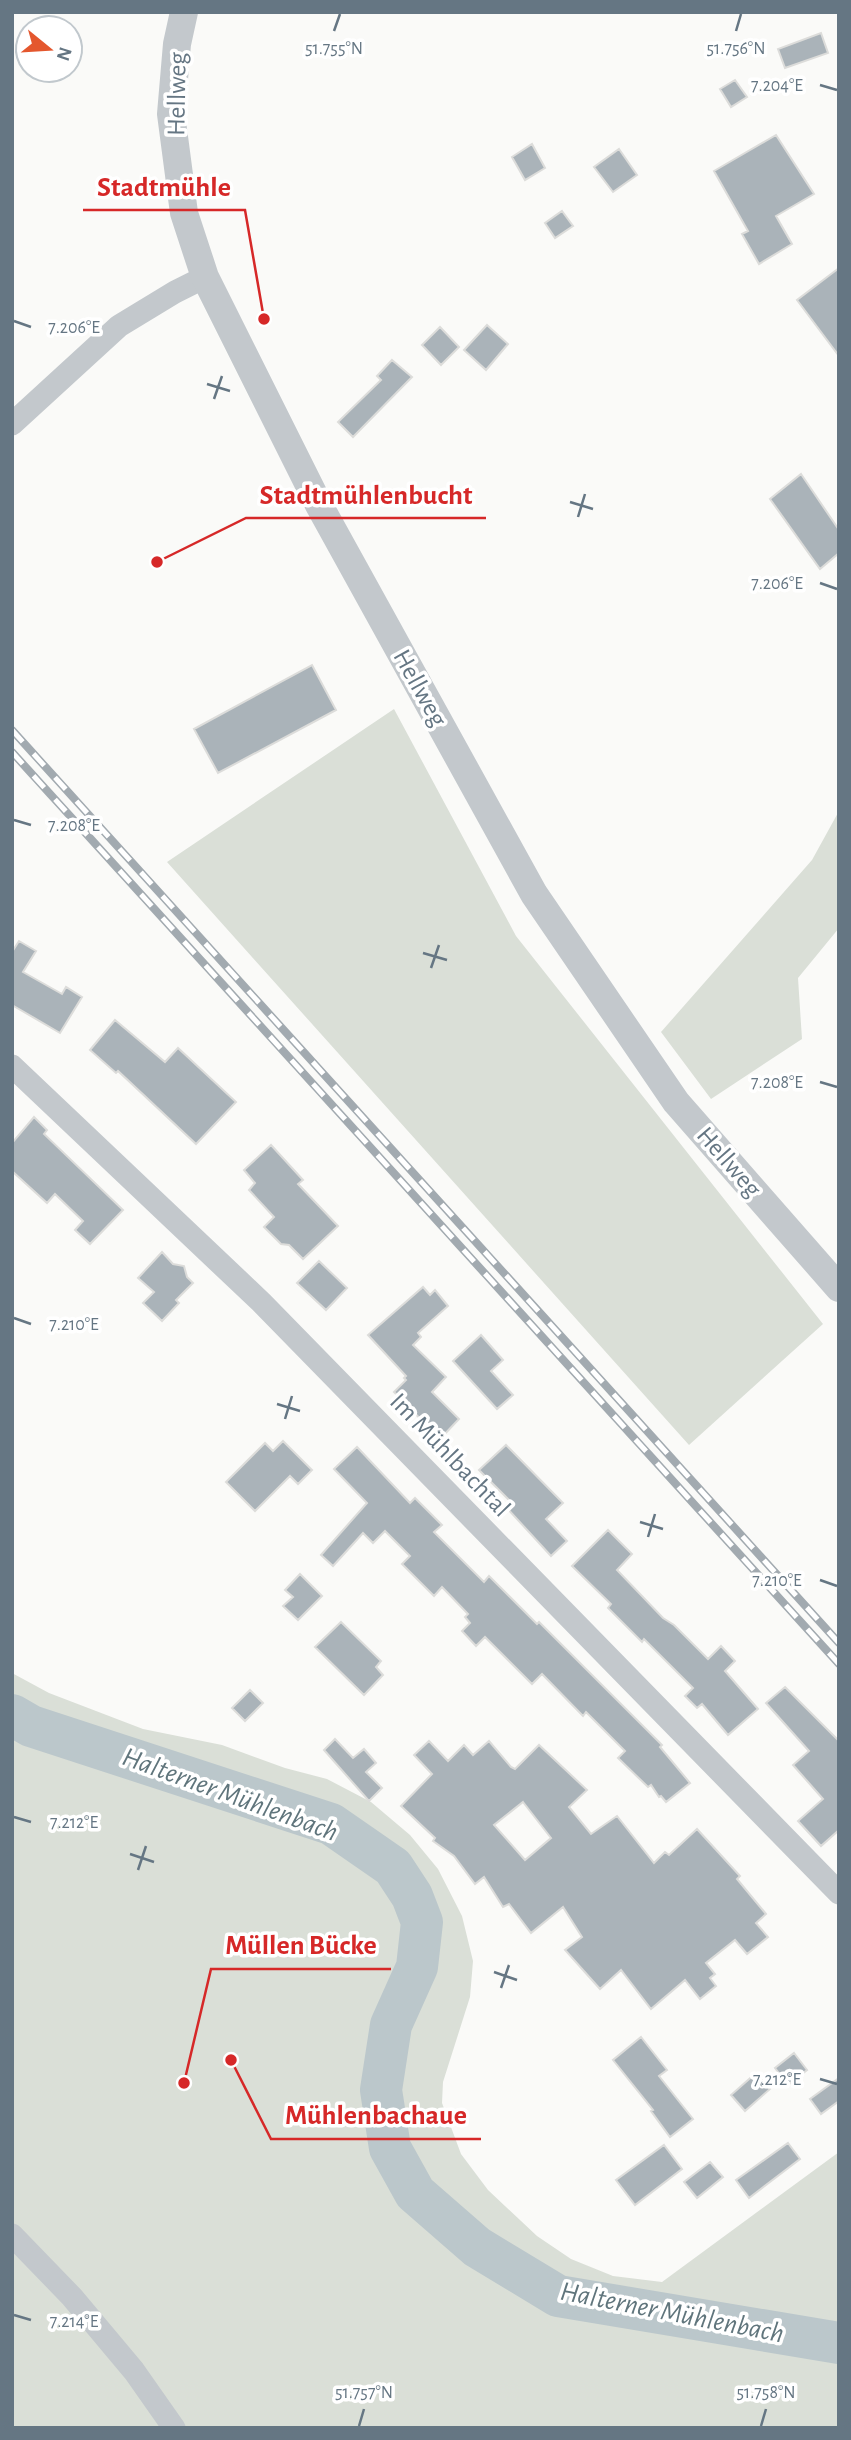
<svg xmlns="http://www.w3.org/2000/svg" width="851" height="2440" font-family="'Alegreya Sans',sans-serif">
<rect width="100%" height="100%" fill="#fafaf8"/>
<path fill="#dadfd7" d="M 394,709 L 516,936 L 823,1324 L 689,1445 L 167,862 Z
M 839,811 L 839,928 L 798,978 L 802,1039 L 711,1099 L 661,1032 L 812,860 Z
M 12,1673 L 49,1693 L 143,1729 L 222,1745 L 285,1768 L 327,1779 L 371,1802 L 410,1835 L 438,1869 L 462,1916 L 473,1961 L 470,1997 L 443,2082 L 442,2103 L 461,2154 L 488,2190 L 537,2236 L 571,2259 L 613,2276 L 662,2282 L 839,2152 L 839,2428 L 12,2428 Z"/>
<g fill="none" stroke-linecap="round" stroke-linejoin="round">
<path stroke="#bbc7cb" stroke-width="42" d="M 12,1715 L 31,1726 L 331,1824 L 393,1867 L 412,1896 L 422,1922 L 417,1967 L 391,2025 L 381,2090 L 390,2148 L 415,2193 L 477,2247 L 558,2296 L 839,2343"/>
</g>
<path fill="#aab3b9" stroke="#dcdcda" stroke-width="2" fill-rule="evenodd" d="M 821,33 L 828,53 L 785,68 L 778,49 Z
M 735,80 L 747,97 L 731,107 L 720,89 Z
M 776,135 L 814,194 L 776,216 L 792,244 L 759,264 L 742,234 L 748,231 L 714,171 Z
M 532,144 L 545,168 L 525,180 L 512,157 Z
M 619,149 L 637,175 L 613,192 L 594,167 Z
M 562,211 L 573,226 L 555,238 L 545,223 Z
M 839,268 L 839,356 L 797,300 Z
M 487,325 L 508,344 L 486,370 L 464,350 Z
M 440,327 L 459,347 L 441,365 L 422,345 Z
M 392,360 L 412,377 L 353,437 L 338,422 L 381,380 L 377,376 Z
M 801,474 L 839,530 L 839,553 L 820,569 L 770,499 Z
M 312,665 L 336,710 L 218,773 L 194,729 Z
M 19,941 L 36,951 L 23,972 L 62,994 L 66,987 L 82,997 L 60,1033 L 12,1005 L 12,952 Z
M 115,1020 L 165,1062 L 178,1048 L 236,1102 L 196,1144 L 118,1071 L 116,1073 L 90,1050 Z
M 34,1117 L 47,1130 L 44,1134 L 123,1210 L 90,1244 L 75,1230 L 83,1221 L 55,1194 L 47,1203 L 12,1171 L 12,1143 Z
M 271,1145 L 303,1180 L 298,1184 L 338,1226 L 303,1259 L 289,1245 L 281,1244 L 264,1227 L 274,1217 L 249,1190 L 255,1183 L 244,1170 Z
M 162,1252 L 173,1264 L 184,1266 L 187,1277 L 193,1283 L 176,1300 L 179,1303 L 162,1321 L 143,1303 L 154,1292 L 138,1278 Z
M 319,1261 L 347,1288 L 326,1310 L 297,1283 Z
M 423,1287 L 430,1295 L 435,1290 L 448,1306 L 418,1333 L 421,1337 L 413,1345 L 446,1377 L 432,1392 L 459,1419 L 440,1439 L 394,1392 L 406,1380 L 404,1378 L 406,1376 L 368,1335 Z
M 481,1335 L 503,1360 L 491,1371 L 513,1395 L 497,1409 L 453,1361 Z
M 283,1441 L 312,1470 L 298,1484 L 290,1476 L 255,1511 L 226,1482 L 265,1443 L 273,1451 Z
M 506,1445 L 563,1503 L 546,1519 L 567,1541 L 551,1556 L 506,1507 L 511,1502 L 479,1470 Z
M 357,1447 L 410,1503 L 415,1498 L 442,1525 L 434,1532 L 484,1582 L 489,1576 L 537,1624 L 539,1622 L 662,1745 L 660,1747 L 690,1783 L 666,1802 L 661,1796 L 659,1797 L 651,1785 L 648,1787 L 618,1758 L 625,1751 L 586,1712 L 583,1716 L 542,1674 L 532,1684 L 485,1637 L 476,1646 L 462,1631 L 470,1623 L 465,1617 L 468,1614 L 442,1587 L 434,1596 L 402,1564 L 410,1556 L 385,1531 L 373,1543 L 363,1533 L 333,1566 L 321,1555 L 367,1503 L 334,1469 Z
M 608,1530 L 632,1554 L 617,1570 L 663,1618 L 674,1625 L 708,1659 L 721,1646 L 735,1661 L 725,1671 L 758,1709 L 728,1735 L 702,1704 L 697,1708 L 685,1696 L 693,1688 L 644,1639 L 642,1642 L 608,1608 L 611,1604 L 572,1566 Z
M 300,1574 L 322,1596 L 298,1620 L 283,1606 L 293,1597 L 285,1590 Z
M 341,1622 L 381,1661 L 376,1667 L 383,1675 L 364,1695 L 315,1647 Z
M 785,1687 L 839,1741 L 839,1830 L 821,1846 L 798,1821 L 823,1799 L 793,1765 L 809,1751 L 766,1703 Z
M 250,1690 L 263,1703 L 245,1721 L 232,1708 Z
M 335,1739 L 353,1758 L 364,1749 L 376,1763 L 366,1772 L 382,1788 L 369,1801 L 324,1750 Z
M 429,1741 L 448,1761 L 464,1745 L 473,1755 L 489,1741 L 511,1767 L 515,1769 L 539,1745 L 587,1790 L 569,1807 L 591,1834 L 617,1816 L 654,1863 L 665,1852 L 669,1855 L 697,1829 L 740,1876 L 737,1879 L 766,1914 L 756,1923 L 768,1937 L 747,1954 L 735,1940 L 706,1963 L 715,1974 L 710,1978 L 716,1986 L 700,1999 L 685,1980 L 651,2009 L 621,1970 L 600,1989 L 565,1950 L 582,1937 L 563,1907 L 531,1933 L 509,1904 L 503,1907 L 484,1877 L 475,1884 L 454,1856 L 433,1841 L 435,1838 L 401,1806 L 432,1774 L 414,1755 ZM 523,1802 L 551,1838 L 525,1860 L 494,1825 Z
M 641,2037 L 667,2070 L 659,2076 L 693,2119 L 670,2137 L 651,2111 L 653,2110 L 613,2060 Z
M 794,2053 L 807,2070 L 788,2085 L 775,2068 Z
M 756,2073 L 770,2089 L 745,2111 L 731,2095 Z
M 839,2078 L 839,2101 L 821,2114 L 810,2099 Z
M 788,2143 L 800,2159 L 749,2198 L 736,2180 Z
M 664,2145 L 682,2169 L 635,2205 L 616,2180 Z
M 710,2162 L 723,2177 L 697,2198 L 684,2182 Z"/>
<g fill="none" stroke-linecap="round" stroke-linejoin="round">
<path stroke="#c3c8cc" stroke-width="23" d="M 12,424 L 119,326 L 175,292 L 205,277
M 12,1066 L 261,1302 L 839,1893
M 12,2235 L 72,2297 L 134,2371 L 174,2428"/>
<path stroke="#c3c8cc" stroke-width="28" d="M 184,12 L 177,44 L 171,114 L 184,213 L 205,277 L 319,505 L 534,894 L 676,1102 L 839,1288"/>
<defs>
<path id="rail" d="M 12,730 L 839,1643
M 12,752 L 839,1664"/>
</defs>
<use href="#rail" stroke="#a2aab0" stroke-width="8"/>
<use href="#rail" stroke="#fff" stroke-width="5" stroke-dasharray="16" stroke-linecap="butt"/>
</g>
<path fill="none" stroke="#657683" stroke-width="2.5" d="M 334,31 L 340,14M 736,31 L 741,14M 820,85 L 837,90M 14,321 L 31,327M 207,384 L 230,391M 214,399 L 222,376M 570,502 L 593,509M 578,517 L 585,494M 820,583 L 837,589M 14,820 L 31,825M 423,953 L 447,960M 431,968 L 439,945M 820,1082 L 837,1087M 14,1318 L 31,1324M 277,1404 L 300,1411M 285,1419 L 292,1396M 640,1522 L 663,1529M 648,1537 L 655,1514M 820,1580 L 837,1586M 14,1817 L 31,1822M 130,1854 L 154,1862M 138,1870 L 146,1846M 494,1972 L 517,1980M 501,1988 L 509,1965M 820,2079 L 837,2084M 14,2315 L 31,2320M 359,2426 L 364,2409M 761,2426 L 766,2409"/>
<g text-anchor="middle" dominant-baseline="central" stroke-width="7" stroke-linejoin="round" paint-order="stroke">
<g font-size="26" fill="#657683" stroke="#fff">
<text transform="translate(177 94) rotate(-89)">Hellweg</text>
<text transform="translate(420 688) rotate(61)">Hellweg</text>
<text transform="translate(729 1162) rotate(49)">Hellweg</text>
<text transform="translate(450 1455) rotate(46)">Im Mühlbachtal</text>
</g>
<g font-size="28" font-style="italic" fill="#60757c" stroke="#fff">
<text transform="translate(230 1795) rotate(20)">Halterner Mühlenbach</text>
<text transform="translate(672 2313) rotate(11)">Halterner Mühlenbach</text>
</g>
</g>
<g font-size="18" text-anchor="middle" fill="#657683" stroke="#fff" stroke-width="7" stroke-linejoin="round" paint-order="stroke">
<text x="334" y="54">51.755°N</text>
<text x="736" y="54">51.756°N</text>
<text x="777" y="91">7.204°E</text>
<text x="74" y="333">7.206°E</text>
<text x="777" y="589">7.206°E</text>
<text x="74" y="831">7.208°E</text>
<text x="777" y="1088">7.208°E</text>
<text x="74" y="1330">7.210°E</text>
<text x="777" y="1586">7.210°E</text>
<text x="74" y="1828">7.212°E</text>
<text x="777" y="2085">7.212°E</text>
<text x="74" y="2327">7.214°E</text>
<text x="364" y="2398">51.757°N</text>
<text x="766" y="2398">51.758°N</text>
</g>
<path fill="none" stroke="#d62828" stroke-width="2.5" d="M264 319L245 210H83M157 562L246 518H486M184 2083L211 1969H391M231 2060L271 2139H481"/>
<g fill="#d62828" stroke="#fff" stroke-width="2.5">
<circle cx="264" cy="319" r="7"/>
<circle cx="157" cy="562" r="7"/>
<circle cx="184" cy="2083" r="7"/>
<circle cx="231" cy="2060" r="7"/>
</g>
<g font-size="28" text-anchor="middle" font-weight="bold" fill="#d62828" stroke="#fff" stroke-width="7" stroke-linejoin="round" paint-order="stroke">
<text x="164" y="196">Stadtmühle</text>
<text x="366" y="504">Stadtmühlenbucht</text>
<text x="301" y="1954">Müllen Bücke</text>
<text x="376" y="2124">Mühlenbachaue</text>
</g>
<rect width="851" height="2440" fill="none" stroke="#657683" stroke-width="28"/>
<g transform="translate(49 49) rotate(108)"><circle r="33" fill="#ffffff" stroke="#c1c8cd" stroke-width="2"/>
<path d="M0-5L12 26L0 18L-12 26Z" fill="#e4572e"/>
<text y="-10" font-size="19" font-weight="bold" text-anchor="middle" fill="#657683">N</text>
</g>
</svg>
